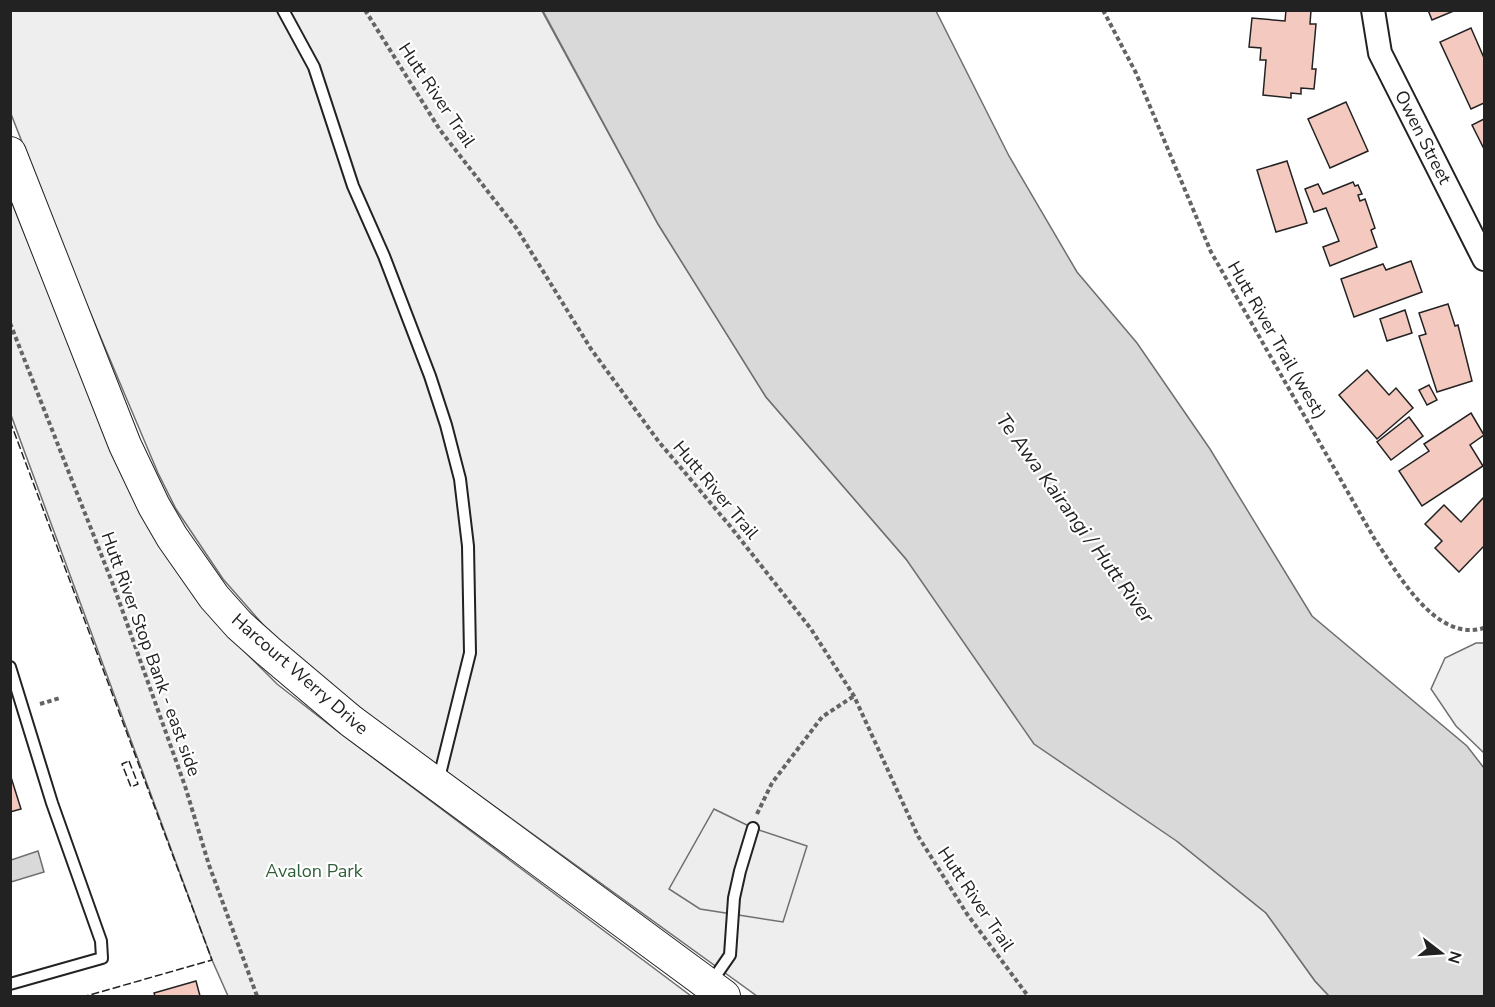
<svg xmlns="http://www.w3.org/2000/svg" width="1495" height="1007" font-family="'Nunito Sans',sans-serif">
<rect width="100%" height="100%" fill="#fff"/>
<path fill="#eee" stroke="#6f6f6f" stroke-width="1.5" d="M 11,11 L 542,11 L 658,224 L 766,397 L 906,559 L 1178,842 L 1266,913 L 1315,981 L 1329,996 L 757,996 L 408,744 L 313,672 L 265,627 L 223,579 L 176,509 L 158,473 L 76,279 L 11,114 Z
M 10,198 L 80,371 L 230,637 L 277,684 L 336,730 L 691,996 L 228,996 L 212,960 L 11,415 Z
M 1476,643 L 1484,643 L 1484,753 L 1456,726 L 1431,689 L 1445,658 Z"/>
<path fill="#ededed" stroke="#6f6f6f" stroke-width="1.5" d="M 714,809 L 753,828 L 807,846 L 783,922 L 700,909 L 669,889 Z"/>
<path fill="#d9d9d9" stroke="#6f6f6f" stroke-width="1.5" d="M 543,11 L 936,11 L 1009,156 L 1077,272 L 1137,343 L 1210,449 L 1312,616 L 1467,746 L 1484,768 L 1484,996 L 1329,996 L 1315,981 L 1266,913 L 1178,842 L 1034,744 L 906,559 L 766,397 L 658,224 Z
M 38,851 L 44,872 L 11,882 L 11,860 Z"/>
<path fill="#f3c9c0" stroke="#222" stroke-width="1.5" d="M 1286,10 L 1311,10 L 1310,24 L 1316,24 L 1312,69 L 1316,69 L 1314,89 L 1301,88 L 1301,94 L 1291,93 L 1291,98 L 1263,95 L 1266,60 L 1260,60 L 1261,48 L 1249,47 L 1252,18 L 1285,21 Z
M 1428,10 L 1456,10 L 1432,20 Z
M 1471,28 L 1484,58 L 1484,103 L 1471,109 L 1440,42 Z
M 1346,102 L 1368,151 L 1330,168 L 1308,119 Z
M 1484,119 L 1484,149 L 1472,125 Z
M 1287,161 L 1307,223 L 1276,232 L 1257,170 Z
M 1353,182 L 1355,186 L 1358,185 L 1362,194 L 1358,195 L 1360,201 L 1365,199 L 1375,228 L 1371,230 L 1377,247 L 1330,266 L 1323,247 L 1339,241 L 1326,208 L 1314,212 L 1305,189 L 1318,184 L 1323,194 Z
M 1411,261 L 1422,292 L 1354,317 L 1341,279 L 1383,264 L 1386,270 Z
M 1448,304 L 1455,326 L 1458,325 L 1472,381 L 1437,392 L 1419,336 L 1426,334 L 1419,313 Z
M 1405,310 L 1412,333 L 1387,341 L 1380,319 Z
M 1367,370 L 1389,395 L 1396,388 L 1413,408 L 1377,439 L 1339,395 Z
M 1429,385 L 1437,400 L 1427,405 L 1419,390 Z
M 1471,413 L 1484,435 L 1470,445 L 1483,466 L 1422,506 L 1399,471 L 1429,451 L 1424,444 Z
M 1409,417 L 1423,436 L 1391,460 L 1377,442 Z
M 1484,497 L 1484,546 L 1459,572 L 1435,548 L 1442,541 L 1425,524 L 1444,505 L 1461,522 Z
M 10,774 L 21,809 L 10,812 Z
M 196,981 L 200,996 L 155,996 L 154,993 Z"/>
<g fill="none" stroke-linecap="round" stroke-linejoin="round">
<defs>
<path id="service" d="M 283,10 L 314,67 L 353,186 L 384,256 L 430,376 L 446,425 L 460,479 L 468,546 L 470,653 L 438,782
M 10,667 L 52,803 L 101,941 L 102,958 L 10,984
M 710,984 L 730,955 L 734,898 L 740,871 L 753,828"/>
<path id="minor" d="M 1373,10 L 1380,53 L 1484,259"/>
<path id="secondary" d="M 10,153 L 125,445 L 154,506 L 172,537 L 214,597 L 239,625 L 268,651 L 351,721 L 724,996"/>
</defs>
<use href="#service" stroke="#222" stroke-width="14"/>
<use href="#minor" stroke="#222" stroke-width="26"/>
<use href="#secondary" stroke="#222" stroke-width="34"/>
<path stroke="#646464" stroke-width="4" stroke-dasharray="4.5 3" stroke-linecap="butt" d="M 365,10 L 440,130 L 517,229 L 591,349 L 659,442 L 730,526 L 811,629 L 854,696 L 918,836 L 967,914 L 1028,996
M 1103,10 L 1136,73 L 1211,252 L 1374,538 C 1397,572 1435,643 1484,628
M 10,323 L 114,587 L 185,786 L 209,865 L 257,996
M 40,704 L 60,698
M 757,814 L 772,783 L 822,717 L 854,696"/>
<use href="#service" stroke="#fff" stroke-width="10"/>
<use href="#minor" stroke="#fff" stroke-width="22"/>
<use href="#secondary" stroke="#fff" stroke-width="32"/>
<path stroke="#222" stroke-width="1.5" stroke-dasharray="8 3" stroke-linecap="butt" d="M 10,421 L 212,960 L 86,996
M 129,761 L 138,784 L 131,787 L 122,764 Z"/>
</g>
<g text-anchor="middle" dominant-baseline="central" stroke-width="4.5" stroke-linejoin="round" paint-order="stroke">
<g font-size="18" fill="#222" stroke="#fff">
<text transform="translate(437 95) rotate(56)">Hutt River Trail</text>
<text transform="translate(1423 137) rotate(63)">Owen Street</text>
<text transform="translate(1277 340) rotate(60)">Hutt River Trail (west)</text>
<text transform="translate(716 490) rotate(50)">Hutt River Trail</text>
<text transform="translate(151 654) rotate(70)">Hutt River Stop Bank - east side</text>
<text transform="translate(300 674) rotate(41)">Harcourt Werry Drive</text>
<text transform="translate(976 899) rotate(56)">Hutt River Trail</text>
</g>
<g font-size="18" fill="#2f5e38" stroke="#fff">
<text x="314" y="871">Avalon Park</text>
</g>
<g font-size="20" font-style="italic" fill="#222" stroke="#fff">
<text transform="translate(1075 518) rotate(54)">Te Awa Kairangi / Hutt River</text>
</g>
</g>
<rect width="1495" height="1007" fill="none" stroke="#222222" stroke-width="24"/>
<g transform="translate(1441 953) rotate(107)" stroke="#ffffff" stroke-width="4.5" paint-order="stroke">
<path d="M0-4.5L10 22L0 15L-10 22Z" fill="#222222"/>
<text y="-9" font-size="16" font-weight="bold" text-anchor="middle" fill="#222222">N</text>
</g>
</svg>
